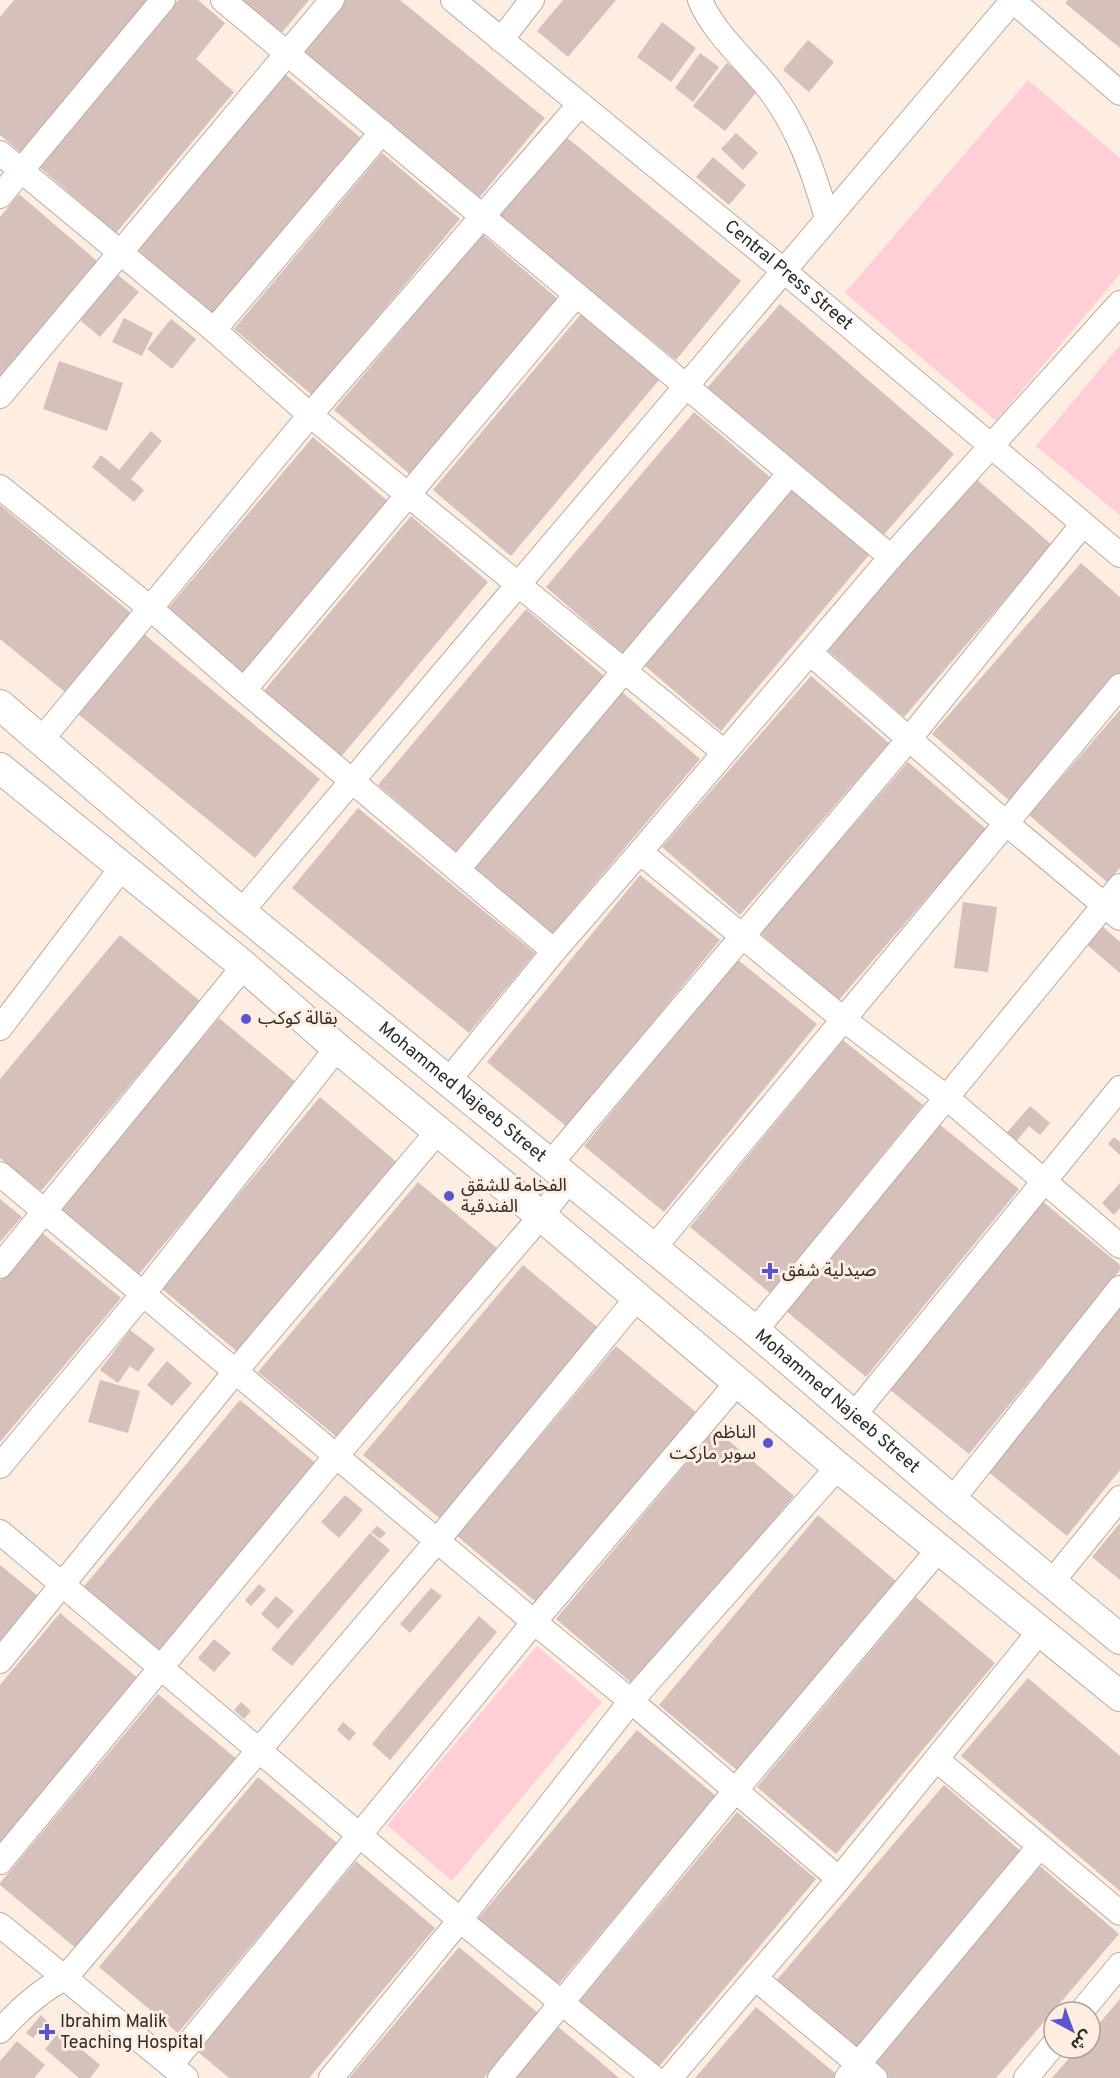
<svg xmlns="http://www.w3.org/2000/svg" width="1120" height="2078" font-family="Overpass,'Noto Sans Arabic',sans-serif">
<rect width="100%" height="100%" fill="#fdeee1"/>
<path fill="#ffced6" d="M 1028,80 L 1120,158 L 1120,274 L 996,421 L 845,293 Z
M 1120,345 L 1120,515 L 1036,446 Z
M 537,1646 L 602,1702 L 452,1881 L 387,1825 Z"/>
<path fill="#d5c0bb" d="M 14,0 L 148,0 L 20,152 L 0,135 L 0,17 Z
M 178,0 L 198,0 L 225,23 L 196,59 L 234,92 L 116,233 L 38,166 Z
M 238,0 L 309,0 L 280,35 Z
M 346,0 L 400,0 L 545,118 L 479,198 L 303,53 Z
M 563,0 L 616,0 L 568,57 L 537,31 Z
M 1068,0 L 1120,0 L 1120,48 L 1065,3 Z
M 662,22 L 696,48 L 671,82 L 637,57 Z
M 808,40 L 834,62 L 809,92 L 783,70 Z
M 700,53 L 719,67 L 693,102 L 675,88 Z
M 727,63 L 759,89 L 725,131 L 693,106 Z
M 285,74 L 363,140 L 215,316 L 138,250 Z
M 736,133 L 758,153 L 743,170 L 721,149 Z
M 565,136 L 741,281 L 676,360 L 499,216 Z
M 382,153 L 460,219 L 312,395 L 234,329 Z
M 713,157 L 746,185 L 729,205 L 696,177 Z
M 19,194 L 97,261 L 0,376 L 0,217 Z
M 482,234 L 559,300 L 412,476 L 334,410 Z
M 118,275 L 139,292 L 100,337 L 80,320 Z
M 780,304 L 954,454 L 881,538 L 707,388 Z
M 581,314 L 659,380 L 511,556 L 433,490 Z
M 124,318 L 153,333 L 142,356 L 112,342 Z
M 171,319 L 196,339 L 172,369 L 147,349 Z
M 59,361 L 123,383 L 107,431 L 43,409 Z
M 694,412 L 771,478 L 623,654 L 546,587 Z
M 151,431 L 162,441 L 131,479 L 144,490 L 134,502 L 92,467 L 101,455 L 119,470 Z
M 313,437 L 390,503 L 242,679 L 164,613 Z
M 975,478 L 1052,545 L 904,717 L 826,649 Z
M 792,489 L 869,555 L 721,731 L 644,665 Z
M 0,505 L 136,617 L 70,696 L 0,639 Z
M 411,516 L 488,582 L 340,758 L 263,692 Z
M 1081,563 L 1120,597 L 1120,675 L 1010,801 L 932,734 Z
M 526,609 L 604,676 L 456,852 L 378,785 Z
M 144,634 L 320,779 L 255,858 L 78,714 Z
M 811,676 L 889,743 L 740,915 L 662,847 Z
M 622,692 L 700,759 L 552,934 L 475,868 Z
M 1120,710 L 1120,868 L 1107,882 L 1029,815 Z
M 908,762 L 986,829 L 838,1001 L 760,933 Z
M 358,808 L 535,953 L 469,1033 L 292,888 Z
M 640,875 L 720,940 L 567,1127 L 487,1062 Z
M 963,902 L 997,907 L 988,972 L 954,968 Z
M 1102,926 L 1120,942 L 1120,973 L 1086,944 Z
M 120,935 L 200,1001 L 41,1191 L 0,1158 L 0,1079 Z
M 737,959 L 817,1024 L 664,1212 L 584,1146 Z
M 219,1018 L 298,1084 L 139,1274 L 60,1208 Z
M 843,1040 L 923,1105 L 770,1293 L 690,1227 Z
M 320,1097 L 399,1164 L 240,1354 L 161,1288 Z
M 1030,1106 L 1050,1123 L 1040,1135 L 1029,1126 L 1014,1144 L 1004,1136 Z
M 939,1124 L 1019,1189 L 866,1377 L 786,1311 Z
M 1114,1137 L 1120,1142 L 1120,1155 L 1108,1144 Z
M 418,1182 L 497,1248 L 338,1438 L 258,1372 Z
M 1120,1183 L 1120,1208 L 1114,1215 L 1102,1203 Z
M 0,1199 L 22,1217 L 0,1242 Z
M 1042,1201 L 1120,1265 L 1120,1270 L 969,1454 L 889,1389 Z
M 41,1232 L 121,1298 L 0,1442 L 0,1281 Z
M 523,1265 L 602,1331 L 443,1521 L 363,1455 Z
M 1120,1307 L 1120,1470 L 1067,1536 L 986,1470 Z
M 130,1330 L 155,1349 L 138,1372 L 130,1366 L 118,1383 L 100,1370 Z
M 616,1346 L 696,1412 L 536,1602 L 457,1536 Z
M 167,1361 L 192,1383 L 172,1406 L 147,1385 Z
M 100,1380 L 140,1391 L 128,1433 L 88,1422 Z
M 240,1400 L 319,1466 L 160,1656 L 81,1590 Z
M 715,1429 L 794,1496 L 635,1686 L 556,1619 Z
M 345,1495 L 363,1510 L 339,1538 L 321,1522 Z
M 818,1515 L 897,1582 L 738,1771 L 659,1705 Z
M 1120,1523 L 1120,1580 L 1092,1557 Z
M 377,1526 L 386,1533 L 380,1539 L 371,1532 Z
M 370,1533 L 390,1550 L 292,1666 L 271,1649 Z
M 0,1565 L 38,1596 L 0,1642 Z
M 259,1584 L 266,1590 L 251,1606 L 245,1600 Z
M 431,1588 L 442,1596 L 410,1633 L 400,1624 Z
M 276,1596 L 294,1611 L 278,1629 L 261,1614 Z
M 916,1597 L 995,1663 L 836,1854 L 757,1787 Z
M 60,1613 L 139,1679 L 0,1846 L 0,1685 Z
M 479,1616 L 497,1632 L 390,1760 L 372,1744 Z
M 214,1639 L 231,1653 L 214,1672 L 198,1658 Z
M 1028,1678 L 1120,1756 L 1120,1891 L 961,1756 Z
M 158,1694 L 238,1760 L 78,1950 L 0,1885 L 0,1883 Z
M 241,1702 L 251,1711 L 244,1719 L 234,1710 Z
M 343,1722 L 356,1733 L 349,1741 L 337,1730 Z
M 637,1730 L 716,1796 L 557,1986 L 477,1920 Z
M 258,1777 L 337,1843 L 178,2033 L 99,1967 Z
M 944,1785 L 1023,1853 L 855,2049 L 776,1981 Z
M 737,1812 L 816,1879 L 657,2069 L 578,2003 Z
M 356,1861 L 435,1928 L 309,2078 L 229,2078 L 197,2051 Z
M 1040,1866 L 1119,1934 L 996,2078 L 889,2078 L 871,2063 Z
M 459,1947 L 538,2013 L 484,2078 L 349,2078 Z
M 1120,1999 L 1120,2078 L 1052,2078 L 1078,2048 L 1090,2048 L 1090,2034 Z
M 756,2007 L 836,2074 L 833,2078 L 695,2078 Z
M 41,2015 L 47,2021 L 33,2038 L 26,2033 Z
M 557,2026 L 597,2059 L 619,2078 L 513,2078 Z
M 60,2031 L 100,2065 L 90,2078 L 79,2078 L 45,2049 Z
M 17,2041 L 45,2065 L 34,2078 L 0,2078 L 0,2061 Z"/>
<g fill="none" stroke-linecap="round" stroke-linejoin="round">
<defs>
<g id="minor">
<path d="M 223,0 L 891,557"/>
<path id="s1" d="M 453,0 L 783,270 L 1120,555"/>
<path d="M 700,0 C 714,34 746,60 768,88 C 798,126 814,173 827,218"/>
<path d="M 1012,0 L 1120,93"/>
<path d="M 501,40 L 532,0"/>
<path d="M 0,153 L 214,330 L 310,415 L 724,752"/>
<path d="M 0,196 L 163,0"/>
<path d="M 214,330 L 382,132"/>
<path d="M 0,396 L 332,0"/>
<path d="M 0,487 L 150,608 L 244,690 L 554,951"/>
<path d="M 810,653 L 1007,824 L 1120,918"/>
<path d="M 244,690 L 576,295"/>
<path d="M 42,739 L 310,415 L 580,104"/>
<path d="M 640,852 L 843,1019 L 946,1097 L 1120,1246"/>
<path d="M 458,869 L 790,473"/>
<path d="M 241,912 L 1013,0"/>
<path d="M 0,1028 L 123,866"/>
<path d="M 448,1081 L 554,951 L 640,852 L 891,557 L 1120,303"/>
<path d="M 550,1164 L 909,739 L 1083,524"/>
<path d="M 0,1174 L 534,1622 L 631,1701 L 839,1879"/>
<path d="M 653,1249 L 1120,686"/>
<path d="M 0,1266 L 244,966"/>
<path d="M 755,1331 L 1120,886"/>
<path d="M 854,1415 L 1120,1088"/>
<path d="M 0,1466 L 143,1294 L 337,1048"/>
<path d="M 952,1500 L 1120,1288"/>
<path d="M 0,1532 L 460,1920 L 654,2078"/>
<path d="M 1051,1583 L 1120,1498"/>
<path d="M 0,1661 L 235,1372 L 438,1131"/>
<path d="M 937,1760 L 1120,1913"/>
<path d="M 0,1862 L 336,1456 L 541,1216 L 569,1180"/>
<path d="M 0,1925 L 65,1978 L 437,1541 L 637,1298"/>
<path d="M 755,1978 L 875,2078"/>
<path d="M 1081,2012 L 1120,1965"/>
<path d="M 0,2031 C 19,2010 39,1991 65,1978 L 186,2078"/>
<path d="M 171,2065 L 534,1622 L 737,1383"/>
<path d="M 331,2078 L 460,1920 L 631,1701 L 838,1467"/>
<path d="M 500,2078 L 735,1791 L 939,1549"/>
<path d="M 670,2078 L 839,1879 L 1040,1631"/>
<path d="M 847,2078 L 1039,1847"/>
<path d="M 1026,2078 L 1054,2044"/>
</g>
<g id="major">
<path id="s2" d="M 0,705 L 241,912 L 755,1331 L 952,1500 L 1120,1639"/>
<path d="M 0,768 L 244,966 L 337,1048 L 541,1216 L 838,1467 L 1120,1696"/>
</g>
</defs>
<use href="#minor" stroke="#baac9f" stroke-width="26"/>
<use href="#major" stroke="#baac9f" stroke-width="32"/>
<use href="#minor" stroke="#fff" stroke-width="24"/>
<use href="#major" stroke="#fff" stroke-width="30"/>
</g>
<g fill="#5a55cd" stroke="#fdeee1" stroke-width="2">
<circle cx="246" cy="1019" r="6"/>
<circle cx="449" cy="1196" r="6"/>
<path d="M767 1262h6v6h6v6h-6v6h-6v-6h-6v-6h6z"/>
<circle cx="768" cy="1443" r="6"/>
<path d="M44 2023h6v6h6v6h-6v6h-6v-6h-6v-6h6z"/>
</g>
<g text-anchor="middle" dominant-baseline="central" stroke-width="6" stroke-linejoin="round" paint-order="stroke">
<g font-size="18" fill="#302b25" stroke="#fdeee1">
<text stroke="none"><textPath href="#s1" startOffset="434">Central Press Street</textPath></text>
<text stroke="none"><textPath href="#s2" startOffset="603">Mohammed Najeeb Street</textPath></text>
<text stroke="none"><textPath href="#s2" startOffset="1089">Mohammed Najeeb Street</textPath></text>
</g>
<g font-size="18" fill="#302b25" stroke="#fdeee1" text-anchor="start">
<text x="258" y="1019">بقالة كوكب</text>
<text x="461" y="1186">الفخامة للشقق<tspan x="461" dy="21">الفندقية</tspan></text>
<text x="782" y="1271">صيدلية شفق</text>
<text x="756" y="1433" text-anchor="end">الناظم<tspan x="756" dy="21">سوبر ماركت</tspan></text>
<text x="60" y="2022">Ibrahim Malik<tspan x="60" dy="21">Teaching Hospital</tspan></text>
</g>
</g>
<g transform="translate(1072 2030) rotate(139)"><circle r="28" fill="#fdeee1" stroke="#aba096" stroke-width="1.5"/>
<path d="M0-4.5L10 22L0 15L-10 22Z" fill="#5a55cd"/>
<text y="-9" font-size="16" font-weight="bold" text-anchor="middle" fill="#302b25">ش</text>
</g>
</svg>
